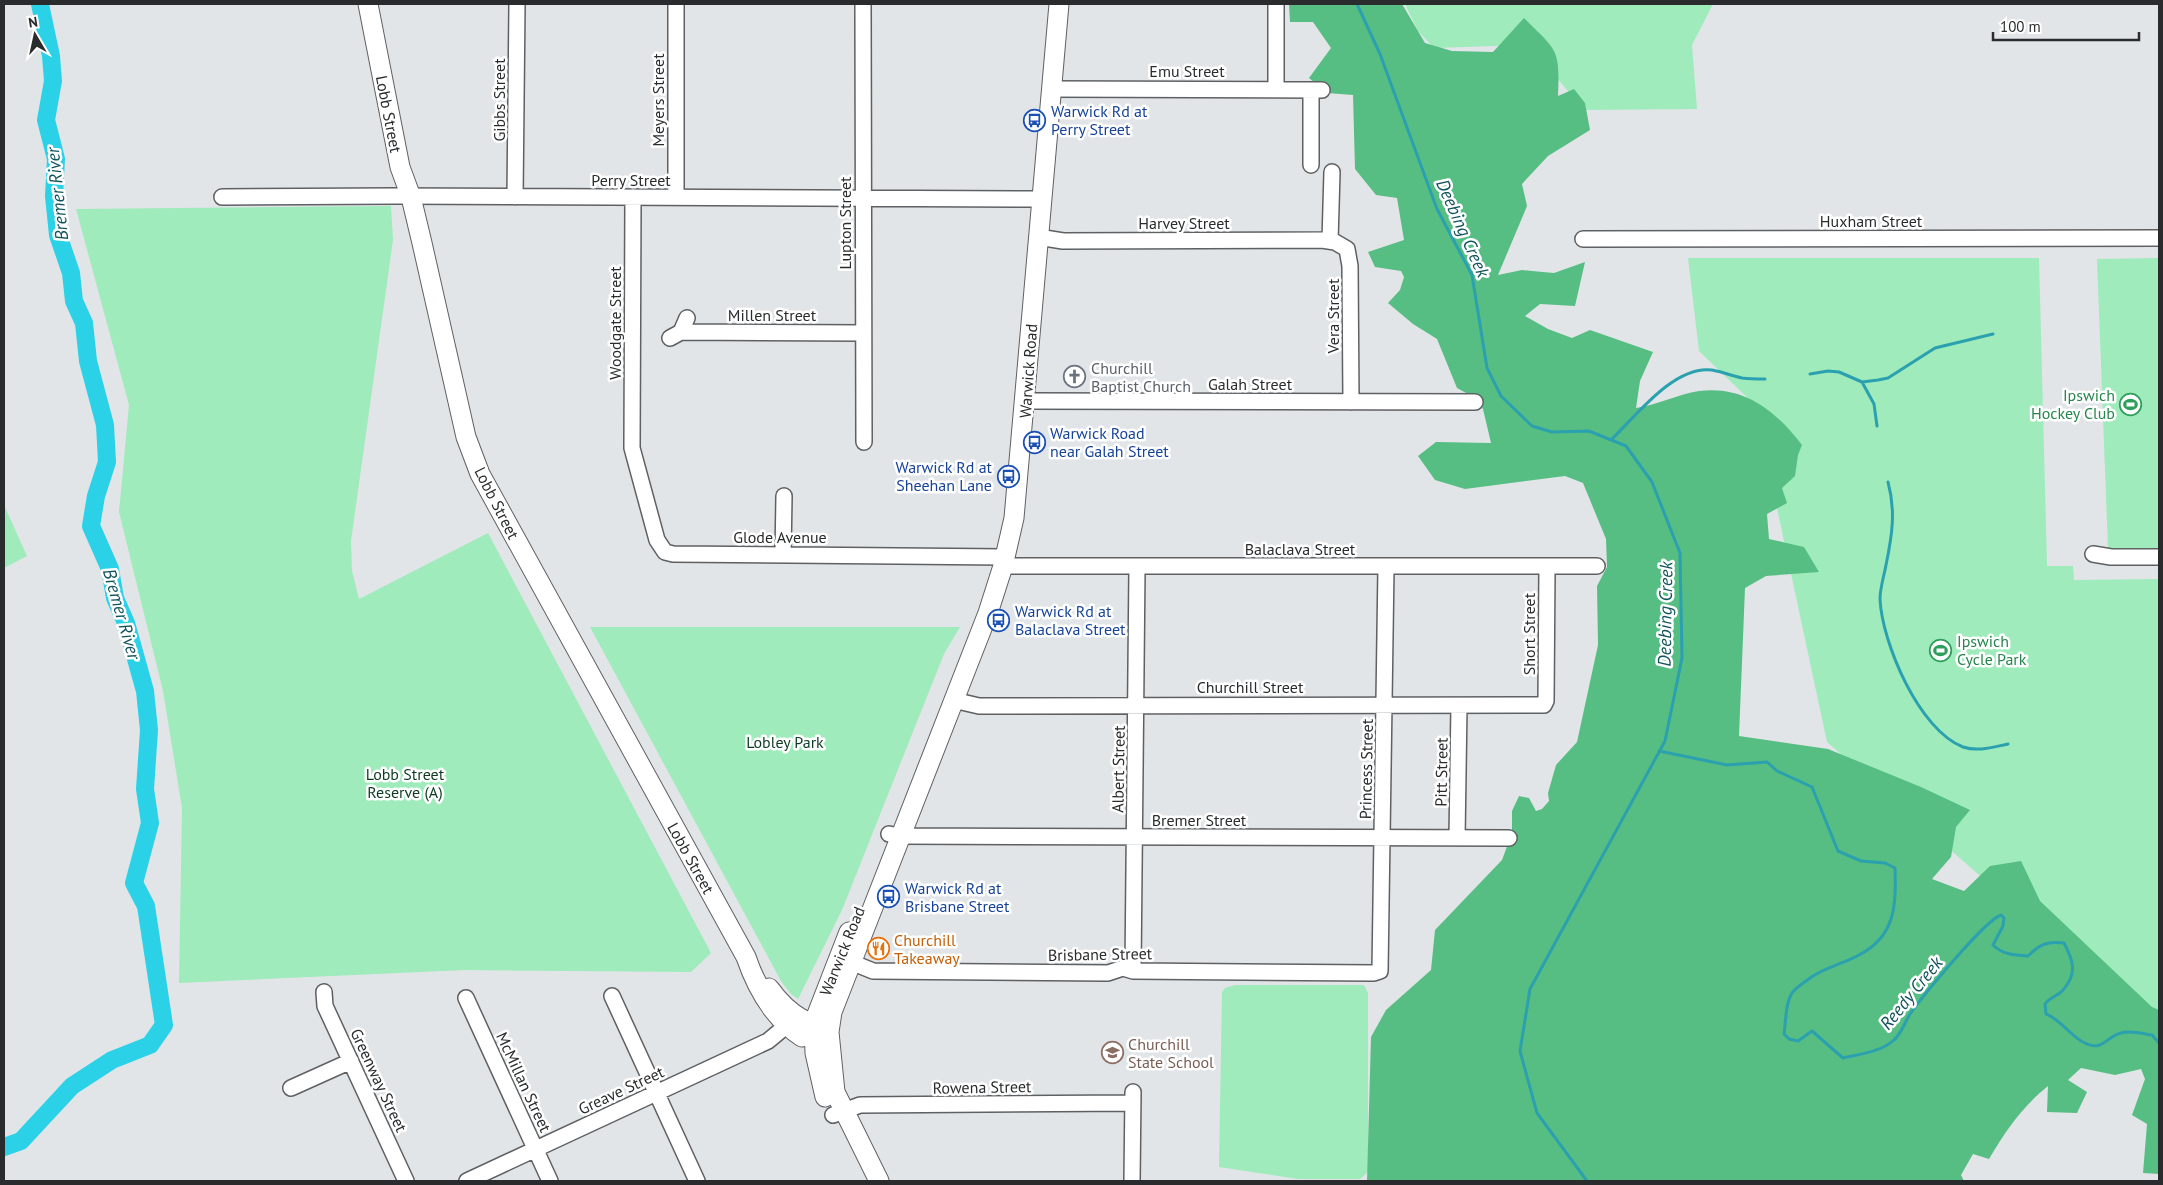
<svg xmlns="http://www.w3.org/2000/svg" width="2163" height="1185" font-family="'PT Sans',sans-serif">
<rect width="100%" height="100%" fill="#e1e5e8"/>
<path fill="#9febbc" d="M 1405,4 L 1713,4 L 1692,45 L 1697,109 L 1584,110 L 1529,45 L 1434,48 L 1418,31 Z
M 391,206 L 393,240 L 351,541 L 352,571 L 359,599 L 488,533 L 711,953 L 691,972 L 465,970 L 179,983 L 182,808 L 163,691 L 119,512 L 129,405 L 76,209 Z
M 1688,258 L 2039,258 L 2047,566 L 2073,566 L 2074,580 L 2159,579 L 2159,1022 L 1986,881 L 1827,742 L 1755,405 L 1699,351 Z
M 2159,258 L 2159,550 L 2108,549 L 2097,259 Z
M 4,505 L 27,556 L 4,568 L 4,504 Z
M 590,627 L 960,627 L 944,654 L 842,910 L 798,999 L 791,994 L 781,981 Z
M 1235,985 L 1364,985 L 1368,993 L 1368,1172 L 1360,1179 L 1298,1179 L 1219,1167 L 1222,992 L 1225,988 Z"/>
<path fill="#57be83" d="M 1289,4 L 1402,4 L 1425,43 L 1452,51 L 1493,52 L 1524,18 C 1557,51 1560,48 1558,96 L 1574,89 L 1585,103 L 1590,130 L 1548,156 L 1522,184 L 1527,206 L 1498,275 L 1522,270 L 1554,273 L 1585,262 L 1575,306 L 1540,304 L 1525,316 L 1548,329 L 1572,338 L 1590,330 L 1653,352 L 1640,381 L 1636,408 C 1658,405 1678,394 1699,391 C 1744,385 1776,411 1802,445 L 1798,455 L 1795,476 L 1782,488 L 1787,503 L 1767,514 L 1769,539 L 1804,547 L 1819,572 L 1766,576 L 1745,588 L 1739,736 L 1828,749 L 1921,787 L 1970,810 L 1956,827 L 1951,857 L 1932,879 L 1964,891 L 1990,866 L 2021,861 L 2040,901 L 2152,1007 L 2159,1010 L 2159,1174 L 2143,1173 L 2147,1124 L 2132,1115 L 2145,1079 L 2141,1069 L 2115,1075 L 2081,1068 L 2068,1080 L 2087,1092 L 2077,1113 L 2047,1112 L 2048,1086 C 2022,1107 2006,1130 1989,1159 L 1973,1154 L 1961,1175 L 1964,1181 L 1367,1181 L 1371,1037 L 1386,1010 L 1431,970 L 1435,930 L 1502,860 L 1512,833 L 1512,811 L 1519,796 L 1529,798 L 1536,811 L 1542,809 L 1549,801 L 1548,793 L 1556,765 L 1577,742 L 1598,645 L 1597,586 L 1607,567 L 1606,539 L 1583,483 L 1565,476 L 1465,489 L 1435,480 L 1418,456 L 1436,442 L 1491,443 L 1483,409 L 1475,398 L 1457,388 L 1437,339 L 1413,324 L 1388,303 L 1400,290 L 1404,277 L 1401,271 L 1375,267 L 1368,252 L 1404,240 L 1397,198 L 1376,195 L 1355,169 L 1353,95 L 1327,93 L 1309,78 L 1331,48 L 1313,22 L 1290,22 Z"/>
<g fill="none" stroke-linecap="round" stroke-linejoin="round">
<path stroke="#2ba0af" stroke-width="3" d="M 1357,4 L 1380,54 L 1437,209 L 1472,275 L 1487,368 L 1501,396 L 1532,426 L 1552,432 L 1589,431 L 1626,446 L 1652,482 L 1680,553 L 1682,658 L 1665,741 L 1530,989 L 1520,1051 L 1537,1113 L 1587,1181
M 1810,374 L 1828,371 L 1839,372 L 1862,382 L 1878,380 L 1888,378 L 1935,348 L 1993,334
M 1862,382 L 1874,404 L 1877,426
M 1611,440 C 1636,416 1674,365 1712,370 C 1723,372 1732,376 1742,378 C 1750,379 1758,379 1765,379
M 1888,482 C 1896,511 1892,536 1886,565 C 1884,576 1880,588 1880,599 C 1882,643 1919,730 1963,747 C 1978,752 1993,747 2008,744
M 1659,751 L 1727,765 L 1767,762 L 1777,771 L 1812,787 L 1838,851 L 1861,861 L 1885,863 L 1895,868 C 1896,905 1896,936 1859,955 C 1843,964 1825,967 1810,978 C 1805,982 1796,987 1792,993 C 1785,1004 1786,1022 1784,1034 L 1789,1039 L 1798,1041 L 1812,1031 L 1843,1058 C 1860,1054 1881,1052 1894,1040 C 1901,1034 1905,1022 1910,1014 C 1922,997 1985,920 2001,915 L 2004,918 L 2003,926 L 1993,945 C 2003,955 2015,955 2028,956 C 2040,944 2047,941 2064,943 C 2073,960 2078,973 2063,990 C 2058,996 2050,997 2045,1004 L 2046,1014 C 2062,1020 2071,1038 2087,1044 C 2103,1051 2107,1036 2121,1033 C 2130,1030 2144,1034 2152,1035 L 2159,1043"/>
<path stroke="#2bd2e7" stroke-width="18" d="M 4,1147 L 21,1141 L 72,1086 L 112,1060 L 150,1045 L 164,1025 L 146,906 L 134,883 L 150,823 L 145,789 L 149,730 L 145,691 L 126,623 L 115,598 L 110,569 L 91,526 L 96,496 L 107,462 L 105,425 L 88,361 L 84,323 L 74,301 L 71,273 L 58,235 L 54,196 L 56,159 L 46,120 L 53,81 L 51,56 L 40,4"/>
<defs>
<path id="minor" d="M 863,4 L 864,442
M 1051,89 L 1322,90
M 1276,89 L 1276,4
M 1311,90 L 1311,165
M 222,197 L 396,196 L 1041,199
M 515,197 L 517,4
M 633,197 L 632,448 L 657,540 L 665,552 L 673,554 L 1005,557
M 676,197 L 676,4
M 1038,237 L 1063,241 L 1322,240 L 1335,242 L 1347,249 L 1350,266 L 1351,402
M 1583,239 L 2159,238
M 1330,241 L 1332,172
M 681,332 L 863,333
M 670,338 L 681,332 L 687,318
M 1026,401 L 1475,402
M 2093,554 L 2111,557 L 2159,557
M 783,555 L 784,496
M 1003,566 L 1597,566
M 953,700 L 979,706 L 1544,705 L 1546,701 L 1547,567
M 889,834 L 899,836 L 1509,838
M 1457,838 L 1459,706
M 851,962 L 873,971 L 1108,973 L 1123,968 L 1133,971 L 1374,973 L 1380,971 L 1386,567
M 1133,971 L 1137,567
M 324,992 L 325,1006 L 406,1181
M 612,996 L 697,1181
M 466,998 L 550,1181
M 291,1088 L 351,1061
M 833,1115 L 860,1105 L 1133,1103
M 467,1181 L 768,1041 L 786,1026
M 1132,1181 L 1133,1092"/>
<path id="major" d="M 368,4 L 400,167 L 411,197 L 422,243 L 466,437 L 480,474 L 746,957 C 757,989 773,1018 802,1037 L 829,1032
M 769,988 C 777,999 789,1012 802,1019 C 809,1023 816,1023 824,1028
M 825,1097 L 815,1053 L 814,1022 L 849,932
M 879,1181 L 835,1092 L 829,1032 L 832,1012 L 988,613 L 1003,566 L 1014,518 L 1059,4"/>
</defs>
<use href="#minor" stroke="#5e6164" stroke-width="18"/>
<use href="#major" stroke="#5e6164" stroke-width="21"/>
<use href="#minor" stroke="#fff" stroke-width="15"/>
<use href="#major" stroke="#fff" stroke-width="19"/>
</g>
<defs>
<symbol id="bus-ring" viewBox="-11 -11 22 22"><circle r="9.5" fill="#fff" stroke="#1a4fb4" stroke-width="1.5"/><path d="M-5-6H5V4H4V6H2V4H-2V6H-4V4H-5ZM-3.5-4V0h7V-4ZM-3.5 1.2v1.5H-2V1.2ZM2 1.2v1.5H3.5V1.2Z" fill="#1a4fb4"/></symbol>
<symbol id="church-ring" viewBox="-11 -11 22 22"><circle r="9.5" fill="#fff" stroke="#6b7280" stroke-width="1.5"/><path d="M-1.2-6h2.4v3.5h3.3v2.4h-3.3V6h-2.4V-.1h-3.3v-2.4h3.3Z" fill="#6b7280"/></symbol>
<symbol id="stadium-ring" viewBox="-11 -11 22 22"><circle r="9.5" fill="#fff" stroke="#2e9e5b" stroke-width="1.5"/><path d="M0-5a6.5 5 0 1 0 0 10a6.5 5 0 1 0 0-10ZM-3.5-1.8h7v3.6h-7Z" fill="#2e9e5b"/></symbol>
<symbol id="restaurant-ring" viewBox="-11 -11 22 22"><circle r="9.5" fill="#fff" stroke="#e8710a" stroke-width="1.5"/><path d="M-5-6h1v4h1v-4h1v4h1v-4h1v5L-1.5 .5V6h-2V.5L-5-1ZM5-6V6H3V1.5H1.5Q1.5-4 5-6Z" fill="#e8710a"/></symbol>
<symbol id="school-ring" viewBox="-11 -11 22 22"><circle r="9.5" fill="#fff" stroke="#8d6e63" stroke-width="1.5"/><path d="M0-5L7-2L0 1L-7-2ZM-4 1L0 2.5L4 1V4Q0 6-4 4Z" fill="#8d6e63"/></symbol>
</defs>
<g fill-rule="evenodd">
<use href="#bus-ring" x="1022" y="108" width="25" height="25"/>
<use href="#church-ring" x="1062" y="364" width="25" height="25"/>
<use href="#stadium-ring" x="2118" y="392" width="25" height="25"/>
<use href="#bus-ring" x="1022" y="430" width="25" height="25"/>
<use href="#bus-ring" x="996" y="464" width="25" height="25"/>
<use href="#bus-ring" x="986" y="608" width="25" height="25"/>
<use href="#stadium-ring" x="1928" y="638" width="25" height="25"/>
<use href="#bus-ring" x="876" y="884" width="25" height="25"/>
<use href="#restaurant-ring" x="866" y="936" width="25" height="25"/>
<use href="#school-ring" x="1100" y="1040" width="25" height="25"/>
</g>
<g text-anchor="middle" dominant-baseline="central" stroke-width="5" stroke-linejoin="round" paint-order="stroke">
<g font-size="16" fill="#2a2b2c" stroke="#fff">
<text x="1187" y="71">Emu Street</text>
<text transform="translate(499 100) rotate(-90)">Gibbs Street</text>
<text transform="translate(658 100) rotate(-90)">Meyers Street</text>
<text transform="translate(389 114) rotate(79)">Lobb Street</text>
<text x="631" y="180">Perry Street</text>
<text x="1871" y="221">Huxham Street</text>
<text transform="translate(845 223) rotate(-90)">Lupton Street</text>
<text x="1184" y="223">Harvey Street</text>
<text x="772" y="315">Millen Street</text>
<text transform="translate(1333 316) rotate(-90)">Vera Street</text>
<text transform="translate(615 323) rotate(-90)">Woodgate Street</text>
<text transform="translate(1028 371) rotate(-86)">Warwick Road</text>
<text x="1250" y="384">Galah Street</text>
<text transform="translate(497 503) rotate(63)">Lobb Street</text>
<text x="780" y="537">Glode Avenue</text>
<text x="1300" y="549">Balaclava Street</text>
<text transform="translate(1529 634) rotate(-90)">Short Street</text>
<text x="1250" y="687">Churchill Street</text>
<text transform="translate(1118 769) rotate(-89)">Albert Street</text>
<text transform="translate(1366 769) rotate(-89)">Princess Street</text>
<text transform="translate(1441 772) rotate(-89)">Pitt Street</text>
<text x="1199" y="820">Bremer Street</text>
<text transform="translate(691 858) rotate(61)">Lobb Street</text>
<text transform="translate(842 951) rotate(-68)">Warwick Road</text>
<text transform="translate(1100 954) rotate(-1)">Brisbane Street</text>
<text transform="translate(379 1080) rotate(65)">Greenway Street</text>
<text transform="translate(524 1082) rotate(65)">McMillan Street</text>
<text transform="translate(982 1087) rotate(-1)">Rowena Street</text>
<text transform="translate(621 1090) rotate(-25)">Greave Street</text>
</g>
<g font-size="16" fill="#164399" stroke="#fff" text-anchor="start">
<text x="1051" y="111">Warwick Rd at<tspan x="1051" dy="18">Perry Street</tspan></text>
<text x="1050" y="433">Warwick Road<tspan x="1050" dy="18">near Galah Street</tspan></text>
<text x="992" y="467" text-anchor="end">Warwick Rd at<tspan x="992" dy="18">Sheehan Lane</tspan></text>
<text x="1015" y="611">Warwick Rd at<tspan x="1015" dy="18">Balaclava Street</tspan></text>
<text x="905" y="888">Warwick Rd at<tspan x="905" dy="18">Brisbane Street</tspan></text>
</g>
<g font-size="16" fill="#5b616d" stroke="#fff" text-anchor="start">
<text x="1091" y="368">Churchill<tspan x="1091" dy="18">Baptist Church</tspan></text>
</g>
<g font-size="16" fill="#27864d" stroke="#fff" text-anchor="end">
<text x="2115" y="395">Ipswich<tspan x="2115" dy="18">Hockey Club</tspan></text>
<text x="1957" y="641" text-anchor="start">Ipswich<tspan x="1957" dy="18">Cycle Park</tspan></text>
</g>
<g font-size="16" fill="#0e3a23" stroke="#fff">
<text x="785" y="742">Lobley Park</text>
<text x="405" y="774">Lobb Street<tspan x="405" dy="18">Reserve (A)</tspan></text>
</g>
<g font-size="16" fill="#c56008" stroke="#fff" text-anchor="start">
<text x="894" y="940">Churchill<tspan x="894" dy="18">Takeaway</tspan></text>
</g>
<g font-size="16" fill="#785e54" stroke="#fff" text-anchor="start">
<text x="1128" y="1044">Churchill<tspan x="1128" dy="18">State School</tspan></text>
</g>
<g font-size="18" font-style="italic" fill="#11535b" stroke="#fff">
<text transform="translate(57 194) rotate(-96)">Bremer River</text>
<text transform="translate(1463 228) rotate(66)">Deebing Creek</text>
<text transform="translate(122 614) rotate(74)">Bremer River</text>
<text transform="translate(1665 614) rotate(-89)">Deebing Creek</text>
<text transform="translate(1911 993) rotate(-51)">Reedy Creek</text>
</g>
</g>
<rect width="2163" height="1185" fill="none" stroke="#2a2b2c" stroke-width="10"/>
<g transform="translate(35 35) rotate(351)" stroke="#ffffff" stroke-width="4" paint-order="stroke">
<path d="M0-4L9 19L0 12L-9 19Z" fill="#2a2b2c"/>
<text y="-8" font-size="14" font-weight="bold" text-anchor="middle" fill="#2a2b2c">N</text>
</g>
<path d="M1993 32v8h146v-8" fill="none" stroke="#2a2b2c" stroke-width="2.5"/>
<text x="2000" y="32" font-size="15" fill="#2a2b2c" stroke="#ffffff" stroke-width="4" paint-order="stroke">100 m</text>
</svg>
